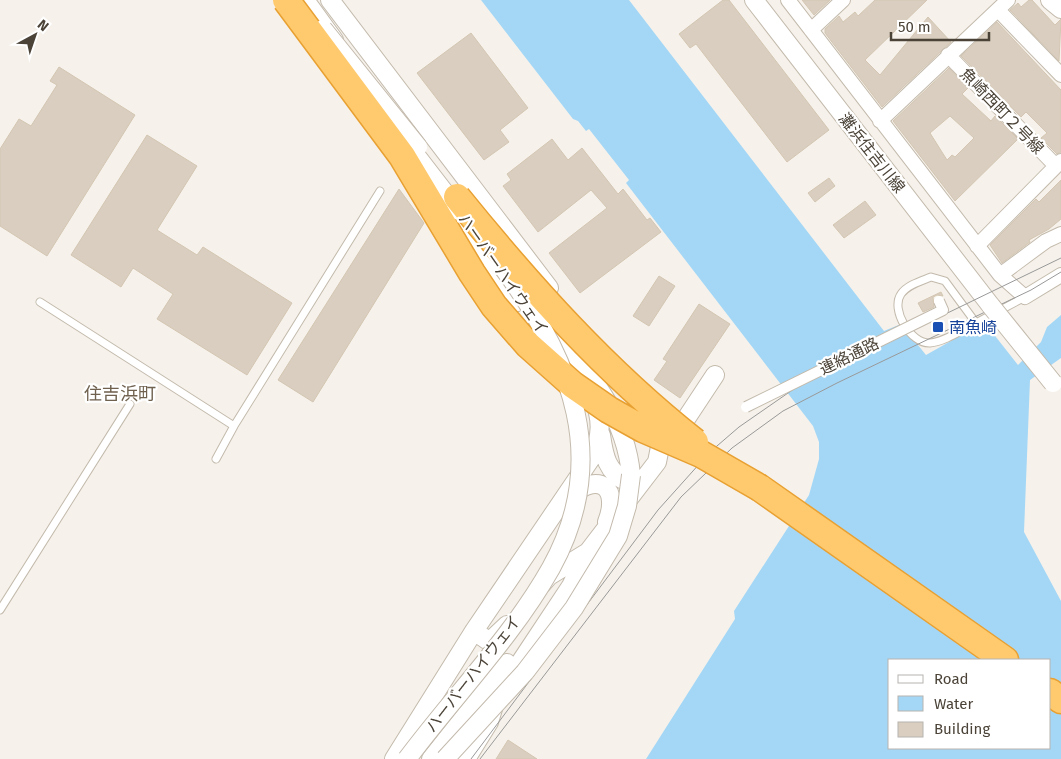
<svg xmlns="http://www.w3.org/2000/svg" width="1061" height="759" font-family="'Fira Sans','Noto Sans JP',sans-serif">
<rect width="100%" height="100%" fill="#f6f2eb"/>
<path fill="#a4d7f6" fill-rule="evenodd" d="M 481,0 L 629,0 L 884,331 L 901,324 L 926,355 L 981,324 L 989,333 L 992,332 L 1018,365 L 1041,342 L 1047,327 L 1061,315 L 1061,358 L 1030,380 L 1024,532 L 1061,601 L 1061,759 L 646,759 L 735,619 L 734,611 L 809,495 L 819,459 L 819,442 L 813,426 L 626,183 L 629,180 L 589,129 L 586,131 L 578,121 L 573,119 ZM 890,660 L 1050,660 L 1050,748 L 890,748 Z"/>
<path fill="#d9cebf" stroke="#d4c6b2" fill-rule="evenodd" d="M 723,0 L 729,0 L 829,130 L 787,162 L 696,44 L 690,48 L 679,34 Z
M 802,0 L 830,0 L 814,15 Z
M 875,0 L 927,0 L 865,60 L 880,75 L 928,17 L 951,42 L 882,107 L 825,33 L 825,29 L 839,16 L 843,22 L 855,12 L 858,16 Z
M 1029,0 L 1032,0 L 1055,25 L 1061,19 L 1059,61 L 1010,10 L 1018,3 L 1021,7 Z
M 997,22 L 1061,90 L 1061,152 L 1057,154 L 1041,138 L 1047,133 L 1026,112 L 1021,117 L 961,56 Z
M 471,33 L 528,108 L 500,130 L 509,142 L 484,160 L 417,73 Z
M 59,67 L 135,115 L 47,256 L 0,226 L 0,149 L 19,119 L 31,126 L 57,85 L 50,81 Z
M 949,68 L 968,88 L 962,94 L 991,121 L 995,116 L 1018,139 L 955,201 L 893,121 ZM 950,116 L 974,138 L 955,157 L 952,155 L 947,160 L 930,133 Z
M 147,135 L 197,166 L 157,230 L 197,255 L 203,247 L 292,303 L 247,375 L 157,319 L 173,294 L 133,268 L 121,287 L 71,255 Z
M 552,139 L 568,160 L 582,148 L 618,194 L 623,189 L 647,220 L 650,218 L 661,232 L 580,293 L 549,253 L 607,208 L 591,190 L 538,232 L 503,186 L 511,180 L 507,174 Z
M 829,178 L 835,186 L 815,202 L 808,193 Z
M 1061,180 L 1061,219 L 1049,229 L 1029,240 L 1030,242 L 1002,263 L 990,245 L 1036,199 L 1039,202 Z
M 399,189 L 424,223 L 313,402 L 278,380 Z
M 865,201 L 876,215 L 844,238 L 833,225 Z
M 659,276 L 675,286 L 649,326 L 633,316 Z
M 941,292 L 943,296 L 937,295 L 933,297 L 934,307 L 923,312 L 918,303 Z
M 699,304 L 730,324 L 680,398 L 654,380 L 667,361 L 663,359 Z
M 508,740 L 537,759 L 496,759 Z"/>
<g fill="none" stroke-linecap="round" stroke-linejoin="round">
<defs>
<path id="service" d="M 40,302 L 234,426 L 380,191
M 976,323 C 963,329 945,342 930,343 C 911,344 890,310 901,294 C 907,285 921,281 931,277 L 945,281 L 976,323 L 1025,297
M 216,459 L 234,426
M 0,610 L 130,404"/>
<path id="minor" d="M 788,0 L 1000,275 L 1025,297 L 1061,275
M 998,10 L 1061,75
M 811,30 L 843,0
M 948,55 L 1056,166
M 880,121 L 1008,0
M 977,246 L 1061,161
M 1000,275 L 1046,241 L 1061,234"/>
<path id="tertiary" d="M 305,0 L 334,40
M 330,0 L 549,288
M 754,0 L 991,306
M 1050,0 L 1061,9
M 449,215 L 518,302
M 542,313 C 580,363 625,409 631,475
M 601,435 C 604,456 607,472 627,482 L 643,480
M 674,437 L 715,375
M 572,495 C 600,471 620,489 607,522
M 542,584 L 549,576 L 588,552
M 474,631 L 487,640 L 491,640 L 507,625
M 394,759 L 474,631 L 592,457 C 602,436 602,419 593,397
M 431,759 L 507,663
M 466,759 L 489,722 L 496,699 L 571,586 L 588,552 L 657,462 L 660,447 L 655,429"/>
<path id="motorway" d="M 760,488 L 1005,660
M 1050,692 L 1061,700"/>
</defs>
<use href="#service" stroke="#c3baac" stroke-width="9"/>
<use href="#minor" stroke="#c3baac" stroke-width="16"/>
<use href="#tertiary" stroke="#c3baac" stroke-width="20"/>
<use href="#motorway" stroke="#e8a032" stroke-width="29"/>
<use href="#service" stroke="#fff" stroke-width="7"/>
<use href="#minor" stroke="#fff" stroke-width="14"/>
<use href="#tertiary" stroke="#fff" stroke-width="18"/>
<use href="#motorway" stroke="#ffca6d" stroke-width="26"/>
<path stroke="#999" stroke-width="1" d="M 471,759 L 658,510 L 710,452 L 739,427 L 801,384 L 1061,258
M 480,759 L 681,497 L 732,448 L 783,411 L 837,383 L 1031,290 L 1061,272"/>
<defs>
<path id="pedestrian-bridge" d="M 746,407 L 943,310 L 939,301"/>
<path id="tertiary-bridge" d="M 323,29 L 418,147
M 405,141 L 459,211
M 991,306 L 1053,383
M 407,759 C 454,696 512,637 551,568 C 611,460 572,361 504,269
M 445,759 L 525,672 L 574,608 L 618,536 L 627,506 L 631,475"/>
<path id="motorway-bridge" d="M 286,0 L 402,156 L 472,273 L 494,306 L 528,345 L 573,385 L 609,410 L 643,429 L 701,454 L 760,488
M 457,197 C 529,286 605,371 695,442"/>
</defs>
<use href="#pedestrian-bridge" stroke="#c3baac" stroke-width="12" stroke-linecap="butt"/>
<use href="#tertiary-bridge" stroke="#c3baac" stroke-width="20" stroke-linecap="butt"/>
<use href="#motorway-bridge" stroke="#e8a032" stroke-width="29" stroke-linecap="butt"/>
<use href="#pedestrian-bridge" stroke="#fff" stroke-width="10"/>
<use href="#tertiary-bridge" stroke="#fff" stroke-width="18"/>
<use href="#motorway-bridge" stroke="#ffca6d" stroke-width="26"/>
</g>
<rect fill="#1a4fb4" stroke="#fff" stroke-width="2" x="932" y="321" width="12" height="12" rx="2.5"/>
<g text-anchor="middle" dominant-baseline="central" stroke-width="4.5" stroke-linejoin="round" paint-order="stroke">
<g font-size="16" fill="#4b4338" stroke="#fff">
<text transform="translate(1002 111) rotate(46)">魚崎西町２号線</text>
<text transform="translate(872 153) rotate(52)">灘浜住吉川線</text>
<text transform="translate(503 274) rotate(55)">ハーバーハイウェイ</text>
<text transform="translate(849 356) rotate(-26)">連絡通路</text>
<text transform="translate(473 674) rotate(-52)">ハーバーハイウェイ</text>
</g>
<g font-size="16" fill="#164399" stroke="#fff" text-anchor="start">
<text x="949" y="327">南魚崎</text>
</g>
<g font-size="18" fill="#6f614e" stroke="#fff">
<text x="120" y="394">住吉浜町</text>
</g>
</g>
<rect x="888" y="659" width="162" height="90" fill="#ffffff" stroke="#b7b4af"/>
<rect x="898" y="675" width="25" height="8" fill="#ffffff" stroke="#b7b4af"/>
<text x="934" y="684" font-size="15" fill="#4b4338">Road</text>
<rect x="898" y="696" width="25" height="15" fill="#a4d7f6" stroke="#b7b4af"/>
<text x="934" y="709" font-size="15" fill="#4b4338">Water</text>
<rect x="898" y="722" width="25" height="15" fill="#d9cebf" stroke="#b7b4af"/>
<text x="934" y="734" font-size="15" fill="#4b4338">Building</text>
<g transform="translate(35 35) rotate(40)" stroke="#ffffff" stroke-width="4" paint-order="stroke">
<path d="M0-4L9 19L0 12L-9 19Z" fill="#4b4338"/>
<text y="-8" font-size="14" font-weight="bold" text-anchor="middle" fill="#4b4338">N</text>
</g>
<path d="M891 32v8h98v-8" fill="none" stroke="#4b4338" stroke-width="2.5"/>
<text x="898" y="32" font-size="15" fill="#4b4338" stroke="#ffffff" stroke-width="4" paint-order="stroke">50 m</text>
</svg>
